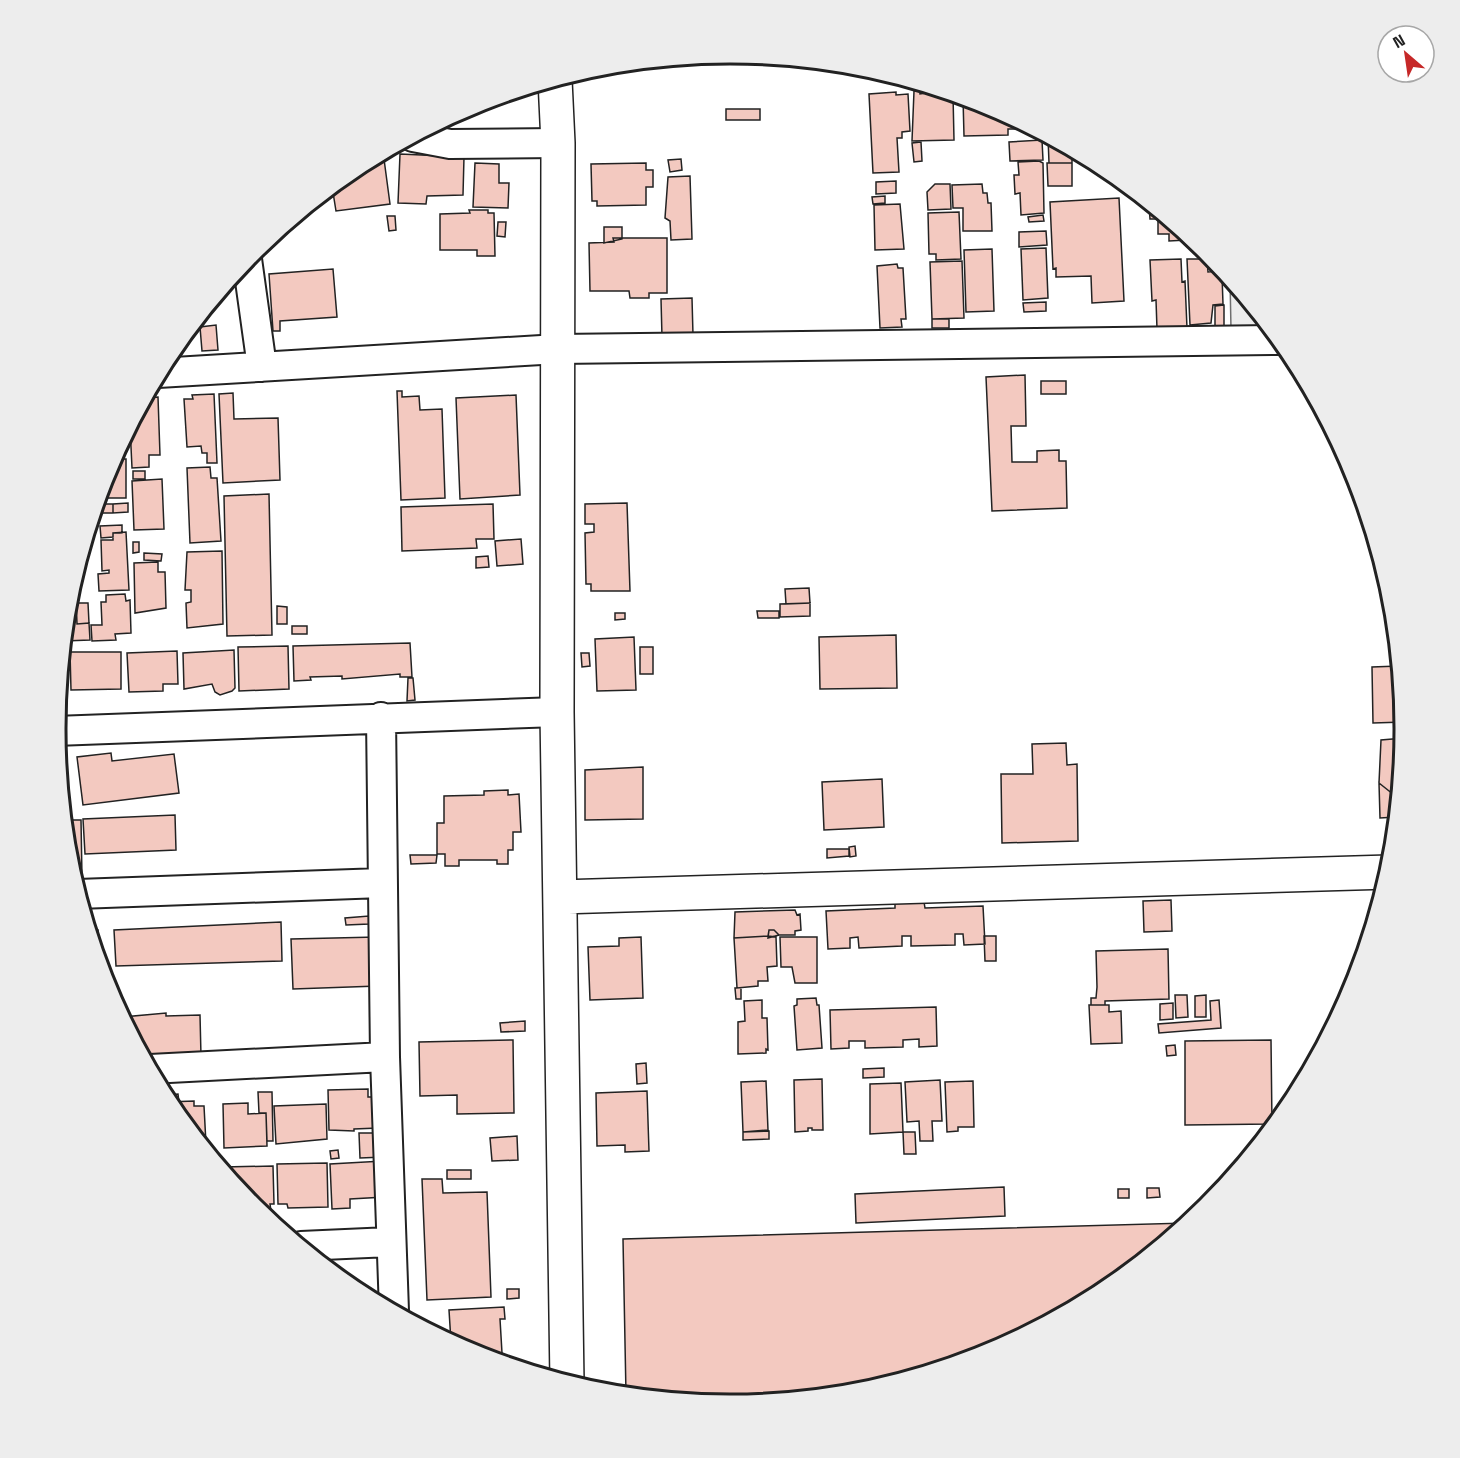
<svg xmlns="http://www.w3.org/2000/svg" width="1460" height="1458" font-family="'Space Grotesk',sans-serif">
<rect width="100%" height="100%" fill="#fff"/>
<path fill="#ededed" stroke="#6f6f6f" stroke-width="1.5" d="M 1230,279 L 1271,329 L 1231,329 Z"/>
<path fill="#f3c9c0" stroke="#222" stroke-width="1.5" d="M 914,91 L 920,91 L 920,94 L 941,91 L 953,95 L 954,140 L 912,141 Z
M 896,92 L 896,95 L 908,94 L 910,131 L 902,132 L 902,138 L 897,138 L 899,172 L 873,173 L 869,94 Z
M 963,98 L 989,106 L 1023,124 L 1023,129 L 1008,129 L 1008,135 L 964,136 Z
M 726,109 L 760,109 L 760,120 L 726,120 Z
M 1048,137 L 1072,150 L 1072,163 L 1049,163 Z
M 1042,140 L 1043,160 L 1010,161 L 1009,142 Z
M 921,142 L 922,161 L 914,162 L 912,143 Z
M 400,154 L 464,157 L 463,195 L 427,196 L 426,204 L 398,203 Z
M 384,159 L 390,204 L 336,211 L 332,186 L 367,162 Z
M 681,159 L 682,170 L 670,172 L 668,160 Z
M 1039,161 L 1043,163 L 1044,213 L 1021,215 L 1020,193 L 1015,194 L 1014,175 L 1019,175 L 1018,162 Z
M 475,163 L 499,164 L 499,183 L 509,183 L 508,208 L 473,207 Z
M 646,163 L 646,170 L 653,170 L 653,187 L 646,187 L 646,205 L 597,206 L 597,201 L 592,201 L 591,164 Z
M 1047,163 L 1072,163 L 1072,186 L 1048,186 Z
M 690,176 L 692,239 L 671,240 L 670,221 L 665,218 L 668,177 Z
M 896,181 L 896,193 L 876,194 L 876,182 Z
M 935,184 L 950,184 L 951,209 L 928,210 L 927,192 Z
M 982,184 L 983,193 L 987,193 L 988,203 L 991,203 L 992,231 L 963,231 L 963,208 L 953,208 L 952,185 Z
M 885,196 L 885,203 L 873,204 L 872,197 Z
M 1119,198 L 1124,301 L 1092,303 L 1091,276 L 1056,277 L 1056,268 L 1053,269 L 1050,202 Z
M 900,204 L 904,249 L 875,250 L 874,205 Z
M 1149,204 L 1159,212 L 1159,219 L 1150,219 Z
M 469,210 L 488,210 L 488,213 L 494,213 L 495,256 L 477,256 L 477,250 L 440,250 L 440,214 L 470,213 Z
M 959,212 L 961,259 L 936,260 L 936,254 L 929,254 L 928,213 Z
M 1043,215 L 1044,221 L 1029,222 L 1028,217 Z
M 387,216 L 395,216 L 396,230 L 389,231 Z
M 1169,220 L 1199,245 L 1187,246 L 1187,240 L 1169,241 L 1169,234 L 1158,234 L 1158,221 Z
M 498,222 L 506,222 L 505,237 L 497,236 Z
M 604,227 L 622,227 L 622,239 L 604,243 Z
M 1046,231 L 1047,245 L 1019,247 L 1019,232 Z
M 613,238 L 667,238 L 667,293 L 649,293 L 649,298 L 630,298 L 629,291 L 590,291 L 589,243 L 614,242 Z
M 1046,248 L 1048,298 L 1023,300 L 1021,249 Z
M 992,249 L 994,311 L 966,312 L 964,250 Z
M 1181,259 L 1182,282 L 1185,281 L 1187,328 L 1157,329 L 1156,300 L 1152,301 L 1150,260 Z
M 1187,259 L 1207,259 L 1208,272 L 1220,271 L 1222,275 L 1223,304 L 1213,305 L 1211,323 L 1190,325 Z
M 1211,259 L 1214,259 L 1222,271 L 1211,271 Z
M 962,261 L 964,318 L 932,319 L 930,262 Z
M 897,264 L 898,268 L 903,268 L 906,319 L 901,319 L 902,327 L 880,328 L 877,266 Z
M 333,269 L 337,317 L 280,321 L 280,331 L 273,331 L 269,274 Z
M 692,298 L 693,335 L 662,337 L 661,299 Z
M 1046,302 L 1046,311 L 1024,312 L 1023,303 Z
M 1224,305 L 1224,328 L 1215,328 L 1215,306 Z
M 207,307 L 209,317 L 197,320 Z
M 932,319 L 949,319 L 949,328 L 932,328 Z
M 216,325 L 218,350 L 202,351 L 200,327 Z
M 1025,375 L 1026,426 L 1011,426 L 1012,462 L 1037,462 L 1037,451 L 1059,450 L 1059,461 L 1066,461 L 1067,508 L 992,511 L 986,377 Z
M 1041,381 L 1066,381 L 1066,394 L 1041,394 Z
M 397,391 L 402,391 L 402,397 L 419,396 L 420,410 L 442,409 L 445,498 L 401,500 Z
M 233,393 L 234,419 L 278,418 L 280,480 L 223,483 L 219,394 Z
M 214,394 L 217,463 L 207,463 L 207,453 L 202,453 L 201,446 L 187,447 L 184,399 L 193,399 L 192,395 Z
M 516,395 L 520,495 L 460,499 L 456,398 Z
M 158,397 L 160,455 L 149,455 L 149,467 L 132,468 L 130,426 L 145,398 Z
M 125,437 L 123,455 L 114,456 Z
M 113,459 L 126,459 L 126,498 L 100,498 L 107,470 Z
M 210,467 L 211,478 L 217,478 L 221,541 L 190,543 L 187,468 Z
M 133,471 L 145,471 L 145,479 L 133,479 Z
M 162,479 L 164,529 L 134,530 L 132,481 Z
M 269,494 L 272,635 L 227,636 L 224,496 Z
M 128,503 L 128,512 L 113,513 L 113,504 Z
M 627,503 L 630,591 L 591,591 L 591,584 L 586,584 L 585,533 L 594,532 L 594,524 L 585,524 L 585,504 Z
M 99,504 L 113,504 L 113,513 L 99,513 Z
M 493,504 L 494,539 L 476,539 L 477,548 L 402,551 L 401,507 Z
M 122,525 L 122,533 L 113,533 L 113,537 L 101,538 L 100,526 Z
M 126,532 L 129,590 L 99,591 L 98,574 L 109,573 L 109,570 L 102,571 L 101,540 L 113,540 L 113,533 Z
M 521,539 L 523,564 L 497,566 L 495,541 Z
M 133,542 L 139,542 L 139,552 L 133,553 Z
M 222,551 L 223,624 L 187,628 L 186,603 L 191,602 L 191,590 L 185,590 L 187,552 Z
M 144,553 L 162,554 L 161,561 L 144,560 Z
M 488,556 L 489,567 L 476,568 L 476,557 Z
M 158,562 L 158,572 L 165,572 L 166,608 L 135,613 L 134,563 Z
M 76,569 L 77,591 L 70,592 Z
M 809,588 L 810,603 L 786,604 L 785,589 Z
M 125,594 L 126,601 L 130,600 L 131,633 L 115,634 L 116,640 L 92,641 L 91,625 L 102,625 L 101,602 L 106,602 L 106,595 Z
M 76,596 L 77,624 L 89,623 L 90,640 L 64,641 L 68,597 Z
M 76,603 L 88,603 L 89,623 L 77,624 Z
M 810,603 L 810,616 L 780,617 L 780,604 Z
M 277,606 L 287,607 L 287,624 L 277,624 Z
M 757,611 L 779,611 L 779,618 L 758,618 Z
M 615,613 L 625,613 L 625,619 L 615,620 Z
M 292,626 L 307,626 L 307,634 L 292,634 Z
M 896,635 L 897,688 L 820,689 L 819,637 Z
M 634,637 L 636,690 L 597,691 L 595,639 Z
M 410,643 L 412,677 L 400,677 L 400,674 L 342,679 L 342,676 L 310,677 L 311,680 L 294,681 L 293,646 Z
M 288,646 L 289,689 L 239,691 L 238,647 Z
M 640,647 L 653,647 L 653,674 L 640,674 Z
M 234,650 L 235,688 L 232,691 L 220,695 L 215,692 L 212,684 L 184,689 L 183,653 Z
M 177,651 L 178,684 L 163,684 L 163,691 L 129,692 L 127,653 Z
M 70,652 L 121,652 L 121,689 L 71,690 Z
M 581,653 L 589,653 L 590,666 L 582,667 Z
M 62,657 L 65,657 L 66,690 L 59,690 Z
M 1399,666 L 1404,722 L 1373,723 L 1372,667 Z
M 408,678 L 413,678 L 415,700 L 407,701 Z
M 1404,738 L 1398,798 L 1379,783 L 1381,740 Z
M 1066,743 L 1067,765 L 1077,764 L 1078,841 L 1002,843 L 1001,774 L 1033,774 L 1032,744 Z
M 111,753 L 112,761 L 174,754 L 179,793 L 83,805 L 77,757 Z
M 643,767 L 643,819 L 585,820 L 585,770 Z
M 882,779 L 884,827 L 824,830 L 822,782 Z
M 1379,783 L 1398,798 L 1396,817 L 1380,818 Z
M 508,790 L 508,795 L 519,794 L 521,832 L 513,832 L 513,850 L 508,850 L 508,864 L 497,864 L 497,860 L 459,860 L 459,866 L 445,866 L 445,854 L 437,854 L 437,823 L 444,823 L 444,796 L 484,795 L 484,791 Z
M 175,815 L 176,850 L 85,854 L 83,819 Z
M 64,820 L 81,820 L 82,877 L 73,877 L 68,860 Z
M 855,846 L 856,856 L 850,857 L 849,847 Z
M 827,849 L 849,849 L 849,856 L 827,858 Z
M 410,855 L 437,855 L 436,863 L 411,864 Z
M 1171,900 L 1172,931 L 1144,932 L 1143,901 Z
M 924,902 L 925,908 L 983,906 L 985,944 L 964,945 L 963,934 L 955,934 L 955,945 L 911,946 L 911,936 L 902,936 L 902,946 L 859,948 L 858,937 L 850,938 L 850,948 L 828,949 L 826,911 L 895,908 L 895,903 Z
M 795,910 L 797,915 L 800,914 L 801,930 L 795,931 L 795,935 L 779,935 L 774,930 L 769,930 L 768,936 L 734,938 L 735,912 Z
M 369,916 L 369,924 L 346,925 L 345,918 Z
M 281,922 L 282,961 L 116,966 L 114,930 Z
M 98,930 L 100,965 L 90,933 L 90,931 Z
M 769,930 L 774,930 L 779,935 L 768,938 Z
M 768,936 L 776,937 L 777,966 L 767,967 L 768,981 L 758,981 L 758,986 L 737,988 L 734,938 Z
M 984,936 L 996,936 L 996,961 L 985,961 Z
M 377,937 L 378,986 L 293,989 L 291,939 Z
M 641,937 L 643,998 L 590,1000 L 588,947 L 619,946 L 619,938 Z
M 780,937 L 817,937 L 817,983 L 795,983 L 792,967 L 781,967 Z
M 1168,949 L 1169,999 L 1105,1001 L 1105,1005 L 1091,1005 L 1091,998 L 1096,998 L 1097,987 L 1096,951 Z
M 735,988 L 741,988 L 741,999 L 736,999 Z
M 1175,995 L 1187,995 L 1188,1017 L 1176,1018 Z
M 1206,995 L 1206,1017 L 1195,1017 L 1195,996 Z
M 816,998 L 817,1005 L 819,1005 L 822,1048 L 797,1050 L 794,1006 L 797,1005 L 797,999 Z
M 762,1000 L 762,1018 L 767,1018 L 768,1050 L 766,1049 L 766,1053 L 738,1054 L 738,1022 L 745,1021 L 744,1001 Z
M 1219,1000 L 1221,1028 L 1159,1033 L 1158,1024 L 1211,1020 L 1210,1001 Z
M 1173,1003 L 1173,1019 L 1160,1020 L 1160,1004 Z
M 1089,1005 L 1109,1005 L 1109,1012 L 1121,1011 L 1122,1043 L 1091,1044 Z
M 936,1007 L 937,1046 L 919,1047 L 919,1039 L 903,1040 L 903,1047 L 865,1048 L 865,1041 L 849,1041 L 849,1048 L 831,1049 L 830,1010 Z
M 166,1013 L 166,1016 L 200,1015 L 201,1056 L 145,1059 L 123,1017 Z
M 525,1021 L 525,1031 L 501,1032 L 500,1023 Z
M 513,1040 L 514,1113 L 457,1114 L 457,1095 L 420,1096 L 419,1042 Z
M 1271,1040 L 1272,1124 L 1185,1125 L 1185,1041 Z
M 1175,1045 L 1176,1055 L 1167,1056 L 1166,1046 Z
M 646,1063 L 647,1083 L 637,1084 L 636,1064 Z
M 884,1068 L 884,1077 L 863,1078 L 863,1069 Z
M 822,1079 L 823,1130 L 812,1130 L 812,1128 L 808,1128 L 808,1131 L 795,1132 L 794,1080 Z
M 940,1080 L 942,1121 L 932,1121 L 933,1141 L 920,1141 L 919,1121 L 907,1122 L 905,1082 Z
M 766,1081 L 768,1130 L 743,1132 L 741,1082 Z
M 973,1081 L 974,1127 L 958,1127 L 958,1131 L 947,1132 L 945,1082 Z
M 901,1083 L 903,1132 L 870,1134 L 870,1084 Z
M 368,1089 L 368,1097 L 377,1097 L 378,1128 L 354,1129 L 354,1131 L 329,1130 L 328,1090 Z
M 647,1091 L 649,1151 L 625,1152 L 625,1145 L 597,1146 L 596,1093 Z
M 258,1092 L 272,1092 L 273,1141 L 267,1141 L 266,1113 L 259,1113 Z
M 178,1094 L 179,1102 L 168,1102 L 167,1095 Z
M 194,1101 L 194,1106 L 204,1106 L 206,1144 L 202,1145 L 168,1102 Z
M 248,1103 L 248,1114 L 266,1113 L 267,1146 L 224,1148 L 223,1104 Z
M 326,1104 L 327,1139 L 276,1144 L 274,1106 Z
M 769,1131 L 769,1139 L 743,1140 L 743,1132 Z
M 903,1132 L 915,1132 L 916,1154 L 904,1154 Z
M 359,1133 L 383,1133 L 384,1157 L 360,1158 Z
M 517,1136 L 518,1160 L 492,1161 L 490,1138 Z
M 338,1150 L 339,1158 L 331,1159 L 330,1151 Z
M 383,1161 L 385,1197 L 350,1199 L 350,1208 L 332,1209 L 330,1164 Z
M 327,1163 L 328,1207 L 288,1208 L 287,1204 L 278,1204 L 277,1164 Z
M 273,1166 L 274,1204 L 270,1204 L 271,1211 L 259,1211 L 252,1206 L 223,1170 L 223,1167 Z
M 447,1170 L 471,1170 L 471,1179 L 447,1179 Z
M 422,1179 L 442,1179 L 443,1193 L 487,1192 L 491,1297 L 427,1300 Z
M 1004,1187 L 1005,1216 L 856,1223 L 855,1194 Z
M 1147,1188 L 1159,1188 L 1160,1197 L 1147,1198 Z
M 1118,1189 L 1129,1189 L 1129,1198 L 1118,1198 Z
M 1186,1223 L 1105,1290 L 988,1353 L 861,1391 L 730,1404 L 626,1394 L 623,1239 Z
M 337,1266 L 338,1276 L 326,1267 Z
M 507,1289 L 519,1289 L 519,1298 L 507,1299 Z
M 504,1307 L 505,1319 L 500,1319 L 502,1353 L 471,1352 L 451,1342 L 449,1310 Z"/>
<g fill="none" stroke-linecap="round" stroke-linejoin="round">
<defs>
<path id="minor" d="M 413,137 L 450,144 L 558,143
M 247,259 L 262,367
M 158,373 L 558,349 L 1279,340
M 381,717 L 385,1057 L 394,1311
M 55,731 L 557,712
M 78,894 L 382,883
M 150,1069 L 385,1057
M 301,1246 L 390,1242"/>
<path id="tertiary" d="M 555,80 L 558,143 L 557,712 L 567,1382
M 560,897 L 1389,872"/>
</defs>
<use href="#minor" stroke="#222" stroke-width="32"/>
<use href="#tertiary" stroke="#222" stroke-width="36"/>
<use href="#minor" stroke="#fff" stroke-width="28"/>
<use href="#tertiary" stroke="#fff" stroke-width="33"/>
</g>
<path d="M0 0H1460V1458H0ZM730 64H730A664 664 0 0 1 1394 728V730A664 664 0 0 1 730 1394H730A664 664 0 0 1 66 730V728A664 664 0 0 1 730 64Z" fill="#ededed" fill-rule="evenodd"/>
<path fill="none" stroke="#222" stroke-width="3" d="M730 64H730A664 664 0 0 1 1394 728V730A664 664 0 0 1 730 1394H730A664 664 0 0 1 66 730V728A664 664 0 0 1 730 64Z"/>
<g transform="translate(1406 54) rotate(331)"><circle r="28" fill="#ffffff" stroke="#a7a7a7" stroke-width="1.5"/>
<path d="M0-4.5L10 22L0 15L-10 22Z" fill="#c62828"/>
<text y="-9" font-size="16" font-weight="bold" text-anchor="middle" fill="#222222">N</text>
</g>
</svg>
